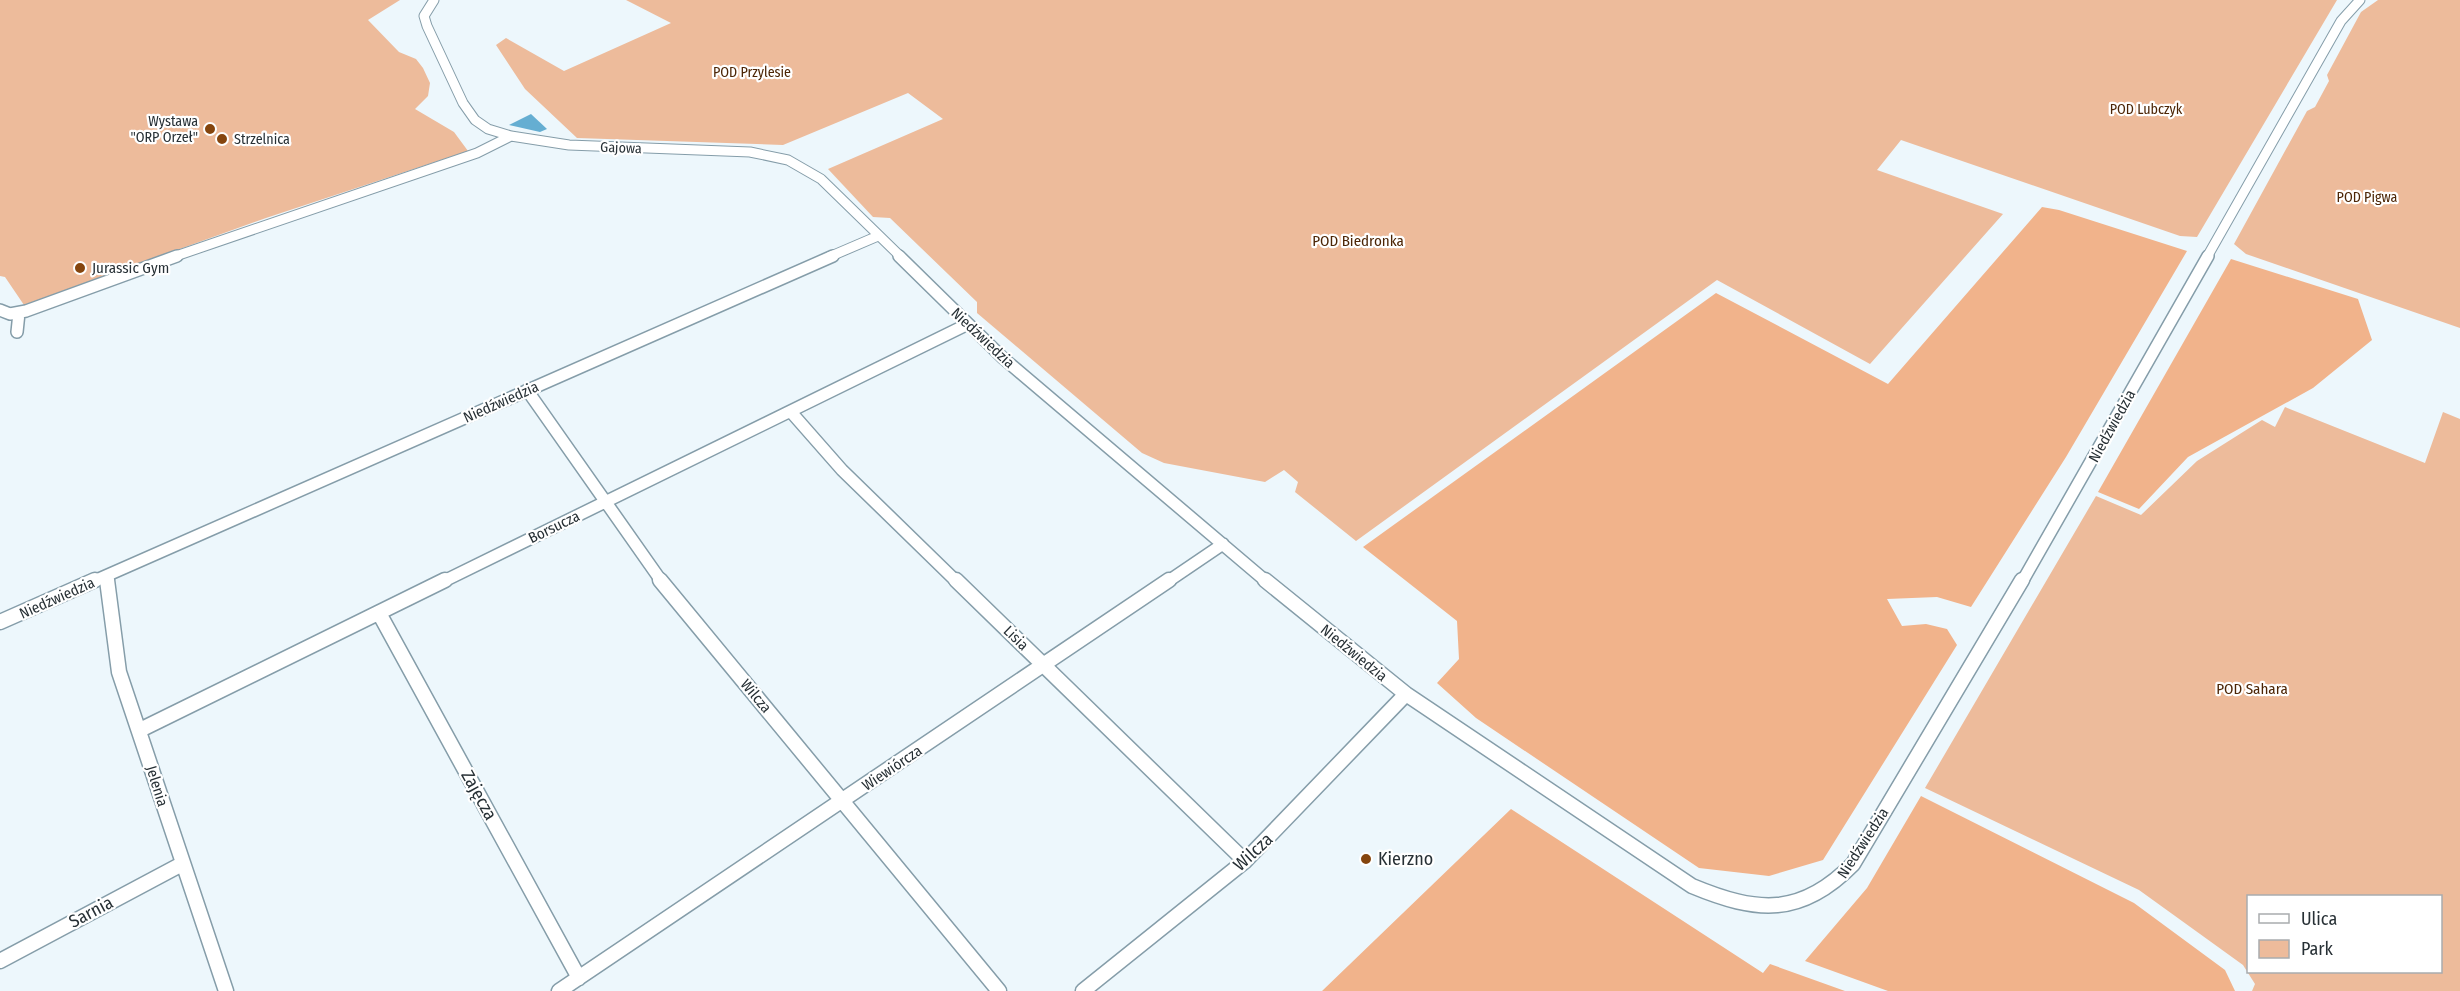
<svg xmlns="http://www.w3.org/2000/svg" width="2460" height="991" font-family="'Fira Sans Condensed',sans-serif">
<rect width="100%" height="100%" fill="#edf7fc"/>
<path fill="#edbb9b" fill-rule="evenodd" d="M 0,0 L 400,0 L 368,20 L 399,52 L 416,59 L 423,68 L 430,83 L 428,96 L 415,109 L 454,132 L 468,151 L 266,218 L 24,305 L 5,277 L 0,276 Z
M 626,0 L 2337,0 L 2197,237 L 2180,236 L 1901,140 L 1877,170 L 2003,214 L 1870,364 L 1717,280 L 1356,541 L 1295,492 L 1298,482 L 1284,470 L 1265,482 L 1164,463 L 1142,453 L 977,313 L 977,302 L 890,218 L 873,217 L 828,169 L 943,119 L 908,93 L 783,145 L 577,138 L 525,89 L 496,45 L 506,38 L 564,71 L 671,23 Z
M 2378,0 L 2460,0 L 2460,328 L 2246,254 L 2234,244 L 2307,111 L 2315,107 L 2329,81 L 2327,75 L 2361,12 Z
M 2285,407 L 2425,463 L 2443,412 L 2460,419 L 2460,991 L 2252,991 L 2255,984 L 2243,965 L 2139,890 L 1925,788 L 2096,496 L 2141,515 L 2197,461 L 2262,420 L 2275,427 ZM 2248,896 L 2440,896 L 2440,972 L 2248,972 Z"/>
<path fill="#f1b38b" d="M 2042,207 L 2059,210 L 2187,251 L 2066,457 L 1971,607 L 1937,597 L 1887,599 L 1902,626 L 1926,624 L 1947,629 L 1957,645 L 1823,860 L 1769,876 L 1699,868 L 1476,718 L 1437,683 L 1459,659 L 1457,621 L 1363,547 L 1716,293 L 1888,384 Z
M 2231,259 L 2358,299 L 2372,340 L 2313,388 L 2188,457 L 2139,509 L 2098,492 Z
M 1921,796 L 2134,903 L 2225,970 L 2235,991 L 1888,991 L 1805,961 L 1867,888 Z
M 1511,809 L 1763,973 L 1770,964 L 1845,991 L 1322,991 Z"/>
<path fill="#65aed2" d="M 531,114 L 547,129 L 540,132 L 509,125 Z"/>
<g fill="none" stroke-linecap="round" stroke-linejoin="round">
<defs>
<path id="minor-far2" d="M 434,0 L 424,16 L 427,26 L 463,103 L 475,120 L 488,129 L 511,136 L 569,145 L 750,152 L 788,160 L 821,179 L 901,257
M 173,257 L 477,153 L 511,136
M 829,257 L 878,236
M 2207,257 L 2341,21 L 2360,0"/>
<path id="minor-far1" d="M 899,256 L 1003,358 L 1267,582
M 0,310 L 10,314 L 26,311 L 177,256
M 17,332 L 19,313
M 527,390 L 662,582
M 791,412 L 842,470 L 957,582
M 106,576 L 107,582
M 92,582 L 833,256
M 442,582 L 968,324
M 1167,582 L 1223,544
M 2022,582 L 2208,256"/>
<path id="minor" d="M 107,580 L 119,672 L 226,991
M 660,580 L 999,991
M 956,580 L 1245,861
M 1265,580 L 1406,694 L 1692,886 C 1757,913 1801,917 1853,864 L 2022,580
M 379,613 L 579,978
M 0,622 L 95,580
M 140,730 L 445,580
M 0,961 L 182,864
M 559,991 L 1169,580
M 1083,991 L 1245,861 L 1406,694"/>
</defs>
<use href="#minor-far2" stroke="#859da9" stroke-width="11"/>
<use href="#minor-far1" stroke="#859da9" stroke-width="14"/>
<use href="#minor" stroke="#859da9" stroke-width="17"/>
<use href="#minor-far2" stroke="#fff" stroke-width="9"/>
<use href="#minor-far1" stroke="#fff" stroke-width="11"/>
<use href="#minor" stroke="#fff" stroke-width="14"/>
</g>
<g fill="#85450e" stroke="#fff" stroke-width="2">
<circle cx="210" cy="129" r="6"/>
<circle cx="222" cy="139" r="6"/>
<circle cx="80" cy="268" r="6"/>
<circle cx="1366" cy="859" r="6"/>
</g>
<g text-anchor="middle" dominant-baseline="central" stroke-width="4.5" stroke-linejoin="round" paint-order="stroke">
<g font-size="14" fill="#4c2505" stroke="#fff">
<text x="752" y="72">POD Przylesie</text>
<text x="2146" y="109">POD Lubczyk</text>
<text x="2367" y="197">POD Pigwa</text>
</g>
<g font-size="14" fill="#273035" stroke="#fff" text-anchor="end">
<text x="198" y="121">Wystawa<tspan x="198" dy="16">"ORP Orzeł"</tspan></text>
<text x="234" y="139" text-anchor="start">Strzelnica</text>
</g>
<g font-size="14" fill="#273035" stroke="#fff">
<text transform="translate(621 148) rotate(2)">Gajowa</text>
</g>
<g font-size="15" fill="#4c2505" stroke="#fff">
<text x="1358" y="241">POD Biedronka</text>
<text x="2252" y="689">POD Sahara</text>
</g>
<g font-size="15" fill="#273035" stroke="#fff" text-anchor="start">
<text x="92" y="268">Jurassic Gym</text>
</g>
<g font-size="15" fill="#273035" stroke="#fff">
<text transform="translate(983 338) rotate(43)">Niedźwiedzia</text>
<text transform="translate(501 402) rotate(-24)">Niedźwiedzia</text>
<text transform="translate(2112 426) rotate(-61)">Niedźwiedzia</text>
<text transform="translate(554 527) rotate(-26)">Borsucza</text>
<text transform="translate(57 598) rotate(-24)">Niedźwiedzia</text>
<text transform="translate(1016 638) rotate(44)">Lisia</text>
<text transform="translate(1354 653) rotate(39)">Niedźwiedzia</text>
<text transform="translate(756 696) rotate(50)">Wilcza</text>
<text transform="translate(892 768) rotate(-34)">Wiewiórcza</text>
<text transform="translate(157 786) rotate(73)">Jelenia</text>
<text transform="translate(1863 843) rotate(-57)">Niedźwiedzia</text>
</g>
<g font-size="18" fill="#273035" stroke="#fff">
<text transform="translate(479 795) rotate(61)">Zajęcza</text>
<text transform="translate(1253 852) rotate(-43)">Wilcza</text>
<text transform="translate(91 912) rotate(-28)">Sarnia</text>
</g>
<g font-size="18" fill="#273035" stroke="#fff" text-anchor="start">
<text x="1378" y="859">Kierzno</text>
</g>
</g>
<rect x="2247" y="895" width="195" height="78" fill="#ffffff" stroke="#a9acae" stroke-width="1.5"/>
<rect x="2259" y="914" width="30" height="9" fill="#ffffff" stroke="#a9acae" stroke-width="1.5"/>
<text x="2301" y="925" font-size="18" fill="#273035">Ulica</text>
<rect x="2259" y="940" width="30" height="18" fill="#edbb9b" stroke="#a9acae" stroke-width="1.5"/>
<text x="2301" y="955" font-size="18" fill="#273035">Park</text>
</svg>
